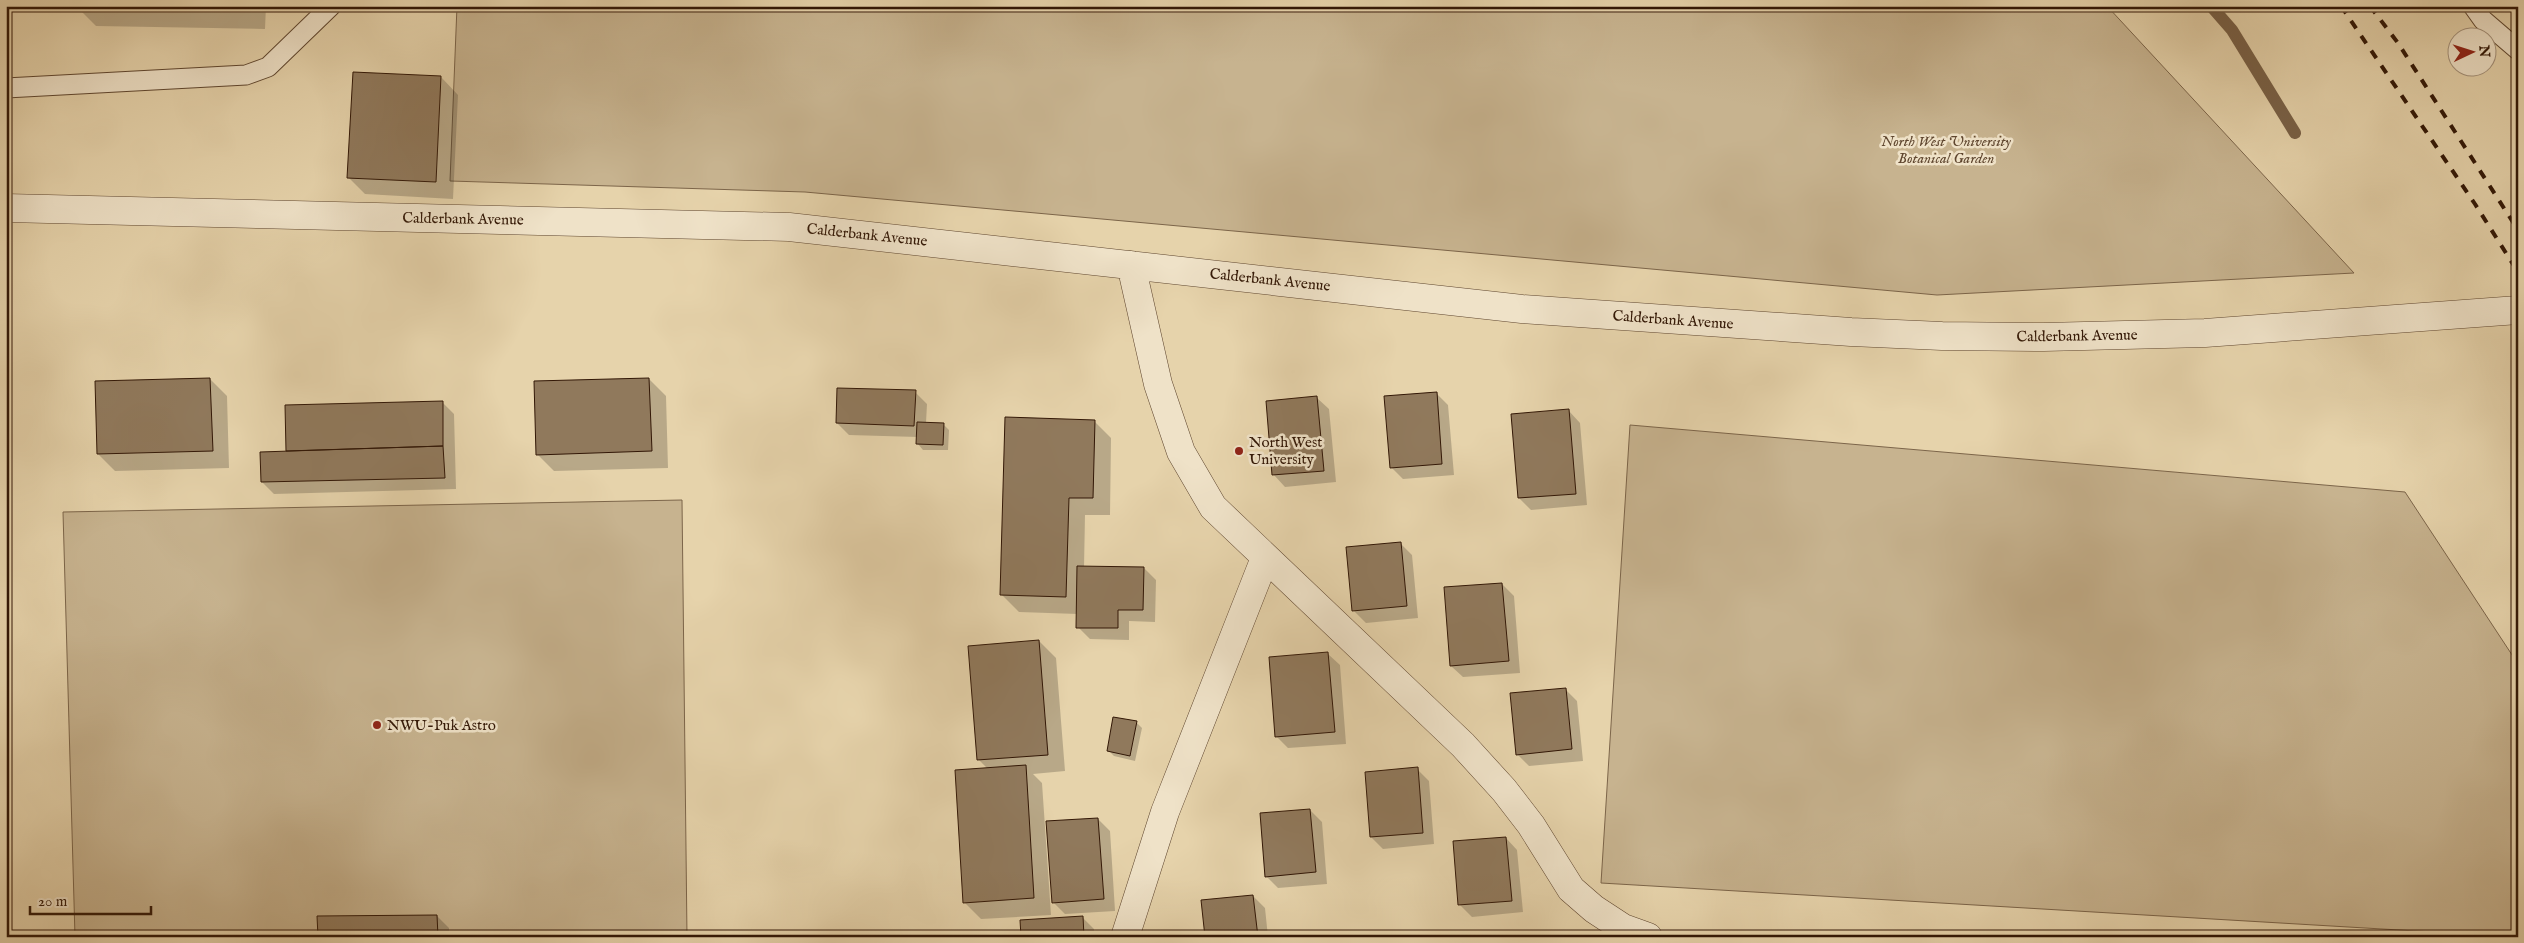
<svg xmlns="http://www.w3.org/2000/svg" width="2524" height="943" font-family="'IM FELL English',serif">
<rect width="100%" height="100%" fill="#e6d3ab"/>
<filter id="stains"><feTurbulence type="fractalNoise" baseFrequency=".004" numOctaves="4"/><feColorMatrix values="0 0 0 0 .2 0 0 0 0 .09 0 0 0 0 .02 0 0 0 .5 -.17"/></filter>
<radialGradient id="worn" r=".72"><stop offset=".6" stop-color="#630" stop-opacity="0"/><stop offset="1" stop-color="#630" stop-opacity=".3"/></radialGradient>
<path fill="#c7b38f" stroke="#7c654a" d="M 457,6 L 2107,6 L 2354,273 L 1937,295 L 805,192 L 450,181 Z
M 1630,425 L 2405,492 L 2518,664 L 2518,937 L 1601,883 Z
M 682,500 L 687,937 L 75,937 L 63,512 Z"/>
<path fill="#0003" d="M 76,6 L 266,6 L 265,29 L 96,26 Z
M 441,77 L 458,95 L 453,199 L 365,194 L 348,177 Z
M 210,379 L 227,396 L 229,468 L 115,471 L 98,454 Z
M 649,379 L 666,396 L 668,468 L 554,471 L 537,454 Z
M 915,392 L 927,404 L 926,423 L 943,424 L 949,430 L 948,450 L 923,450 L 918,444 L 918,437 L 849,435 L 837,423 Z
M 1436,393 L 1448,405 L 1454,475 L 1403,479 L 1391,467 Z
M 1317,398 L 1329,409 L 1336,482 L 1285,487 L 1274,475 L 1267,402 Z
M 442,402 L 454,414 L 456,489 L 274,494 L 262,482 L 287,453 L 286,406 Z
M 1569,411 L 1580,423 L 1587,505 L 1531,510 L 1519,498 Z
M 1094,421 L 1111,438 L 1110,515 L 1085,515 L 1084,568 L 1144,568 L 1156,580 L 1155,622 L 1129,621 L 1129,640 L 1090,639 L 1078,627 L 1078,614 L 1019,612 L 1002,595 Z
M 1400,543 L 1412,555 L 1418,618 L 1366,623 L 1354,611 Z
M 1502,584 L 1514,596 L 1520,673 L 1463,677 L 1451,666 Z
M 1039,641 L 1056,658 L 1065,771 L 1033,774 L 1042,783 L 1051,915 L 981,919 L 964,902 L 988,769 L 979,760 Z
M 1328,654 L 1340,665 L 1346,744 L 1288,748 L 1276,736 Z
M 1565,689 L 1577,701 L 1583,761 L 1529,766 L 1517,754 Z
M 1136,722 L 1142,728 L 1135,761 L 1114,756 L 1108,750 Z
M 1417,769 L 1429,781 L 1434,844 L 1383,849 L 1371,837 Z
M 1310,810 L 1322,822 L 1327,884 L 1278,888 L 1266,876 Z
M 1098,819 L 1110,831 L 1115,911 L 1065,914 L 1053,902 Z
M 1506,838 L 1517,850 L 1523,912 L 1472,917 L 1460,905 Z
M 1253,896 L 1265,908 L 1268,937 L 1206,937 Z
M 437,916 L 449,928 L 449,937 L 319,937 Z
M 1082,917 L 1094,929 L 1094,937 L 1023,937 Z"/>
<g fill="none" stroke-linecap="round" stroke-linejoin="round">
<path stroke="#796147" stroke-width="12" d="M 2211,6 L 2232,30 L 2295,133"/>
</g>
<path fill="#90795c" stroke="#321706" d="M 353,72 L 441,76 L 436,182 L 347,178 Z
M 210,378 L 213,451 L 97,454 L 95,381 Z
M 649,378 L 652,451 L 536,455 L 534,381 Z
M 837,388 L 916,390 L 914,426 L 836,423 Z
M 1437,392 L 1442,464 L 1390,468 L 1384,396 Z
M 1317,396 L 1324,471 L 1272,475 L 1266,401 Z
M 443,401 L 443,446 L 286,451 L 285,405 Z
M 1569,409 L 1576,494 L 1518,498 L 1511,414 Z
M 1005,417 L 1095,420 L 1093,498 L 1069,498 L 1066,597 L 1000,595 Z
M 917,422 L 944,423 L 943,445 L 916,444 Z
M 443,446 L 445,478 L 261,482 L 260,452 Z
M 1401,542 L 1407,606 L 1352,611 L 1346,547 Z
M 1077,566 L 1144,567 L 1143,610 L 1118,610 L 1118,628 L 1076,628 Z
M 1502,583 L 1509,661 L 1450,666 L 1444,587 Z
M 1039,640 L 1048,755 L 977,760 L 968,646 Z
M 1328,652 L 1335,732 L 1275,737 L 1269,657 Z
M 1566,688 L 1572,749 L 1516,755 L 1510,693 Z
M 1113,717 L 1137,721 L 1130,756 L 1107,751 Z
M 1026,765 L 1034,898 L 963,903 L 955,770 Z
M 1418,767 L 1423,833 L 1370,837 L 1365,772 Z
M 1310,809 L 1316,872 L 1265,877 L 1260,813 Z
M 1098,818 L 1104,899 L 1052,903 L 1046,821 Z
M 1506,837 L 1512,901 L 1458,905 L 1453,841 Z
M 1253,895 L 1258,937 L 1205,937 L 1201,900 Z
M 437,915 L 438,937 L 318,937 L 317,916 Z
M 1083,916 L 1084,937 L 1021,937 L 1020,920 Z"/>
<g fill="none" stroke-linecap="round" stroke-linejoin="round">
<defs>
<path id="service" d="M 2473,6 L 2483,20 L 2518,50
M 6,88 L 246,75 L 268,67 L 331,6"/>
<path id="minor" d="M 6,208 L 789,227 L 1522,309 L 1851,332 L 1942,336 L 2044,337 L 2205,333 L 2518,310
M 1131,265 L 1158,384 L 1181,452 L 1213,507 L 1463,745 L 1504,790 L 1531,825 L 1571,889 L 1594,909 L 1623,928 L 1648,937
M 1125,937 L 1165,812 L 1265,558"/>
</defs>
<use href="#service" stroke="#5f462f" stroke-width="21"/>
<use href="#minor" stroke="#5f462f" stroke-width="29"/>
<use href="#service" stroke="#efe2c8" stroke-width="19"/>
<use href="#minor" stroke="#efe2c8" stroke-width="28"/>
<path stroke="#321706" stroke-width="4" stroke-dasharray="9 9" stroke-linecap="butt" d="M 2341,6 L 2475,204 L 2518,272
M 2370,6 L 2398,43 L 2518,230"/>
</g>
<g fill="#8f2418" stroke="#efe2c8" stroke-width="2">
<circle cx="1239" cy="451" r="5"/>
<circle cx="377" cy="725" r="5"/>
</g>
<g text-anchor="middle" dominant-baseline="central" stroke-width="5" stroke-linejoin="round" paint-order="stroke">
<g font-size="15" font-style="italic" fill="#5f462f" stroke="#efe2c8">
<text x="1946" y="141">North West University<tspan x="1946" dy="17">Botanical Garden</tspan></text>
</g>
<g font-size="15" fill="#321706" stroke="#efe2c8">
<text transform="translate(463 219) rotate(1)">Calderbank Avenue</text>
<text transform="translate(867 235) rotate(6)">Calderbank Avenue</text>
<text transform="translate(1270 280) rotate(6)">Calderbank Avenue</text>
<text transform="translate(1673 320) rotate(4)">Calderbank Avenue</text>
<text transform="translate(2077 336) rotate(-1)">Calderbank Avenue</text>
</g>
<g font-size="15" fill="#321706" stroke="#efe2c8" text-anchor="start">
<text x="1249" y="442">North West<tspan x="1249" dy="17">University</tspan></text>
<text x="387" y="725">NWU-Puk Astro</text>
</g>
</g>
<rect width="2524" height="943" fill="none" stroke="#e6d3ab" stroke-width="25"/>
<rect x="8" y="8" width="2509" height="928" fill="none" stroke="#321706" stroke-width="2.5"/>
<rect x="12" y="12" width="2499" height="918" fill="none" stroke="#321706"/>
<g transform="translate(2472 52) rotate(86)"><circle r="24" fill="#efe2c8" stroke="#a3917a"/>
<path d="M0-4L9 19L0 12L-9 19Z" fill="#8f2418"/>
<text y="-8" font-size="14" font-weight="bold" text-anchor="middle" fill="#321706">N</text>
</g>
<path d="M30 906v8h121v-8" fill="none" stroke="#321706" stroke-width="2.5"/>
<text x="38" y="906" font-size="15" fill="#321706" stroke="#efe2c8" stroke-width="4" paint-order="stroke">20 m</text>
<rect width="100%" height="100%" filter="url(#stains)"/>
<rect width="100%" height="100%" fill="url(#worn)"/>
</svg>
